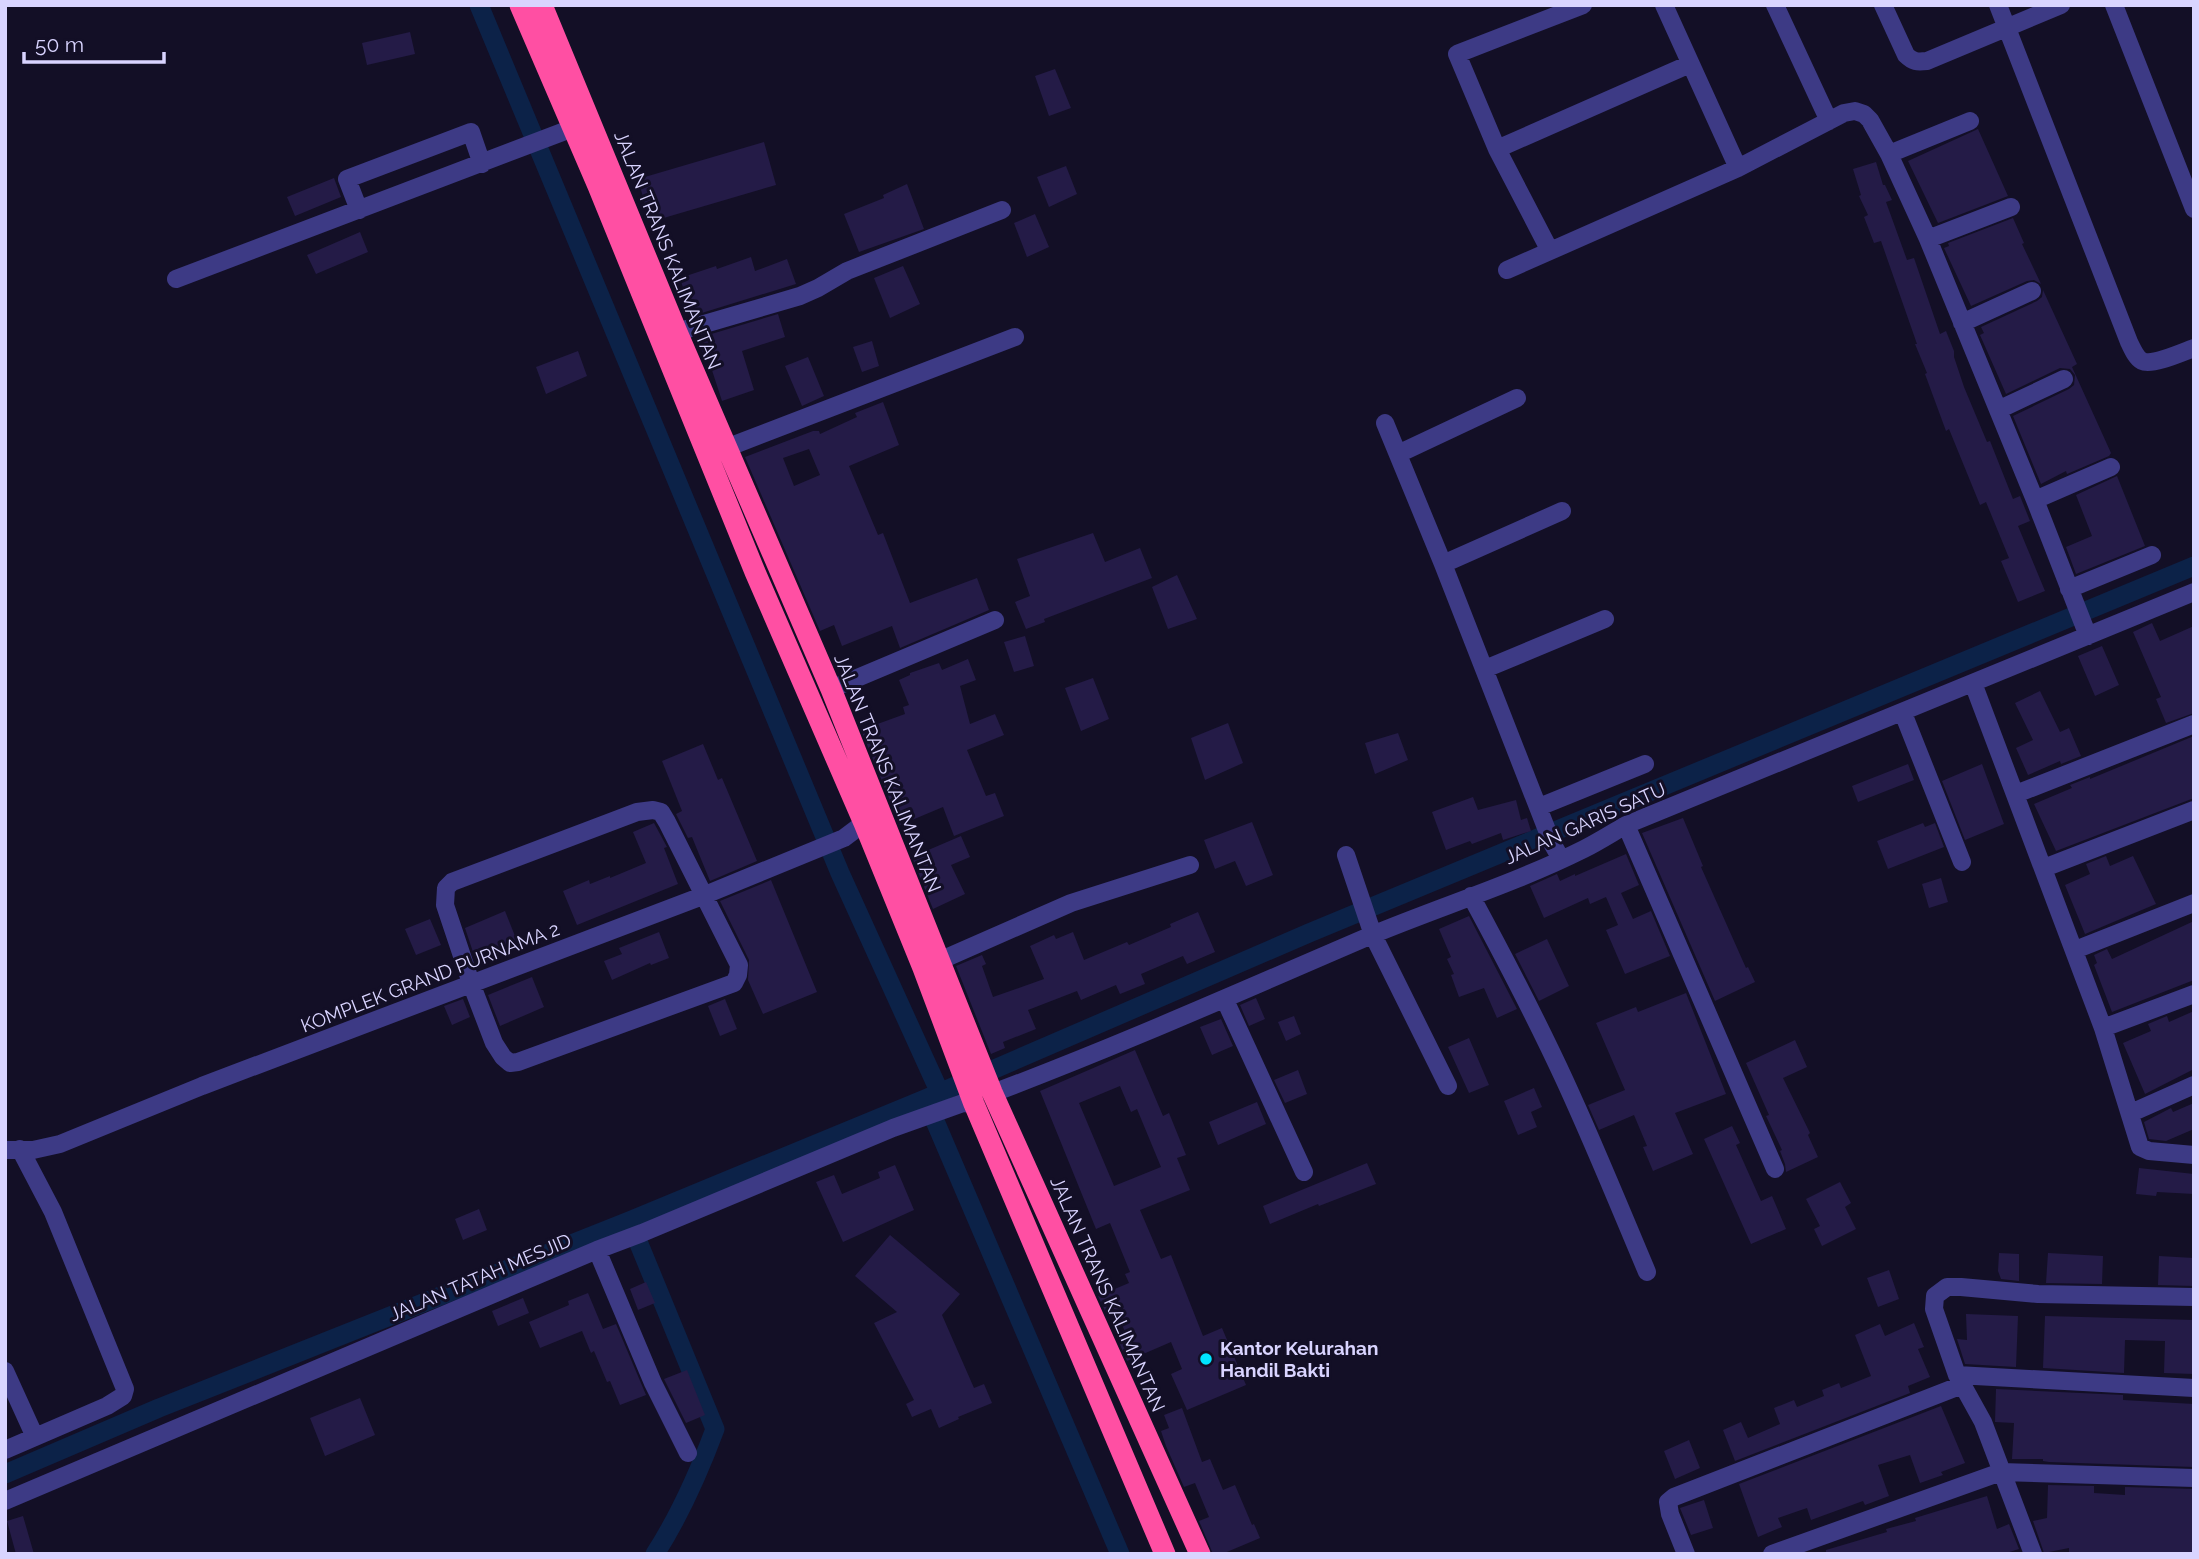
<svg xmlns="http://www.w3.org/2000/svg" width="2199" height="1559" font-family="Raleway,sans-serif">
<rect width="100%" height="100%" fill="#130f26"/>
<g fill="none" stroke-linecap="round" stroke-linejoin="round">
<path stroke="#0c2248" stroke-width="19" d="M 479,5 L 840,873 L 940,1093
M 926,1100 L 1120,1554
M 630,1222 L 715,1429 C 699,1472 680,1515 655,1554
M 5,1474 L 159,1408 L 629,1221 L 925,1099 L 1309,933 L 2194,566"/>
</g>
<path fill="#241b47" fill-rule="evenodd" d="M 410,32 L 415,54 L 367,65 L 362,43 Z
M 1055,69 L 1071,108 L 1049,116 L 1035,76 Z
M 1978,129 L 2008,196 L 1938,223 L 1908,161 Z
M 764,142 L 776,185 L 650,222 L 638,179 Z
M 1876,162 L 1883,185 L 1885,185 L 1892,200 L 1886,202 L 1907,260 L 1914,258 L 1940,334 L 1946,331 L 1954,351 L 1954,357 L 1964,387 L 1987,442 L 1990,441 L 2013,499 L 2020,496 L 2030,521 L 2018,526 L 2045,591 L 2018,602 L 2001,561 L 2009,558 L 1986,502 L 1980,505 L 1949,429 L 1946,431 L 1925,374 L 1927,373 L 1915,344 L 1917,344 L 1881,241 L 1874,243 L 1864,217 L 1868,215 L 1859,196 L 1861,195 L 1853,169 Z
M 1066,166 L 1077,194 L 1049,207 L 1037,177 Z
M 334,178 L 341,197 L 295,216 L 287,197 Z
M 907,184 L 924,229 L 859,252 L 844,214 L 884,198 L 883,195 Z
M 1035,214 L 1049,247 L 1027,257 L 1014,223 Z
M 2013,218 L 2024,243 L 2022,244 L 2041,284 L 2034,280 L 2027,281 L 1971,306 L 1944,248 L 1949,246 L 1948,243 Z
M 360,232 L 368,252 L 316,274 L 307,255 Z
M 751,257 L 755,271 L 787,259 L 796,284 L 692,316 L 680,278 L 716,266 L 717,269 Z
M 903,266 L 920,304 L 890,318 L 874,278 Z
M 2043,290 L 2077,364 L 2072,367 L 2111,453 L 2109,456 L 2067,474 L 2066,471 L 2041,484 L 2013,416 L 2069,389 L 2074,385 L 2075,375 L 2070,369 L 2060,368 L 2006,394 L 1980,335 L 1984,333 L 1981,327 L 2037,301 L 2042,297 Z
M 778,314 L 785,337 L 742,351 L 754,390 L 722,401 L 709,361 L 706,362 L 698,338 Z
M 872,341 L 879,366 L 862,372 L 853,347 Z
M 578,351 L 587,376 L 546,394 L 536,367 Z
M 808,357 L 824,396 L 802,406 L 785,366 Z
M 883,402 L 899,445 L 849,466 L 878,535 L 883,533 L 910,603 L 977,578 L 989,610 L 900,648 L 892,626 L 842,646 L 834,625 L 820,631 L 745,457 L 813,431 L 819,431 L 820,434 L 857,417 L 855,413 ZM 809,449 L 820,475 L 794,486 L 783,458 Z
M 2117,476 L 2145,546 L 2076,574 L 2066,547 L 2092,536 L 2076,495 Z
M 1093,533 L 1105,562 L 1140,548 L 1152,578 L 1044,619 L 1045,622 L 1026,629 L 1015,602 L 1030,596 L 1017,559 Z
M 1177,575 L 1197,619 L 1168,629 L 1152,587 Z
M 2152,623 L 2160,641 L 2194,626 L 2194,713 L 2166,723 L 2156,699 L 2161,697 L 2133,632 Z
M 1025,636 L 1034,666 L 1014,672 L 1004,642 Z
M 2102,646 L 2119,685 L 2095,696 L 2078,656 Z
M 968,659 L 976,680 L 960,686 L 970,724 L 995,714 L 1004,735 L 967,750 L 986,796 L 995,793 L 1004,816 L 954,836 L 943,807 L 900,825 L 861,730 L 905,714 L 903,707 L 909,705 L 899,680 L 910,675 L 910,673 L 939,663 L 942,670 Z
M 1093,678 L 1109,719 L 1081,731 L 1065,688 Z
M 2040,691 L 2060,732 L 2069,728 L 2081,756 L 2061,764 L 2060,761 L 2028,775 L 2016,748 L 2033,740 L 2015,703 Z
M 1228,723 L 1243,763 L 1205,780 L 1191,738 Z
M 1398,733 L 1408,760 L 1375,774 L 1365,743 Z
M 2194,736 L 2194,798 L 2056,851 L 2034,804 L 2072,788 L 2070,785 L 2090,777 L 2090,779 Z
M 703,744 L 718,780 L 722,778 L 757,861 L 710,881 L 692,837 L 688,838 L 676,814 L 682,811 L 662,761 Z
M 1908,764 L 1914,780 L 1858,802 L 1852,786 Z
M 1982,764 L 2004,824 L 1965,840 L 1942,781 Z
M 1473,797 L 1478,810 L 1516,800 L 1521,820 L 1527,818 L 1531,831 L 1503,840 L 1501,833 L 1472,844 L 1470,841 L 1446,850 L 1432,812 Z
M 1683,818 L 1703,866 L 1701,867 L 1746,968 L 1748,967 L 1755,982 L 1715,1001 L 1642,833 Z
M 1252,822 L 1273,875 L 1246,886 L 1235,861 L 1215,869 L 1204,840 Z
M 654,823 L 667,847 L 664,848 L 678,884 L 577,925 L 563,891 L 589,880 L 590,884 L 610,876 L 610,878 L 646,863 L 633,832 Z
M 1923,823 L 1925,827 L 1935,823 L 1944,847 L 1888,869 L 1877,841 Z
M 961,836 L 970,857 L 951,865 L 965,894 L 933,909 L 912,857 Z
M 1626,854 L 1639,885 L 1621,893 L 1633,919 L 1651,911 L 1670,956 L 1625,974 L 1606,930 L 1618,925 L 1606,897 L 1590,904 L 1588,898 L 1544,918 L 1530,886 L 1557,874 L 1560,881 L 1575,874 L 1575,876 Z
M 2106,856 L 2110,866 L 2133,856 L 2156,904 L 2085,934 L 2065,885 L 2090,874 L 2086,864 Z
M 1941,878 L 1948,902 L 1929,908 L 1922,884 Z
M 771,880 L 817,992 L 763,1014 L 748,980 L 749,960 L 720,901 Z
M 505,911 L 517,941 L 497,949 L 496,946 L 474,955 L 465,928 Z
M 1198,912 L 1215,952 L 1187,964 L 1183,956 L 1141,974 L 1145,984 L 1120,994 L 1116,985 L 1081,1000 L 1077,991 L 1028,1010 L 1036,1029 L 1003,1042 L 1005,1048 L 991,1054 L 956,966 L 982,955 L 986,964 L 982,966 L 993,997 L 1044,979 L 1030,946 L 1054,935 L 1056,939 L 1073,932 L 1084,960 L 1127,942 L 1129,945 L 1171,927 L 1170,924 Z
M 1469,916 L 1517,1009 L 1497,1018 L 1484,988 L 1459,997 L 1451,975 L 1454,974 L 1447,959 L 1451,957 L 1439,929 Z
M 430,919 L 441,945 L 416,955 L 405,929 Z
M 2194,921 L 2194,980 L 2112,1012 L 2094,965 L 2097,963 L 2094,955 L 2107,949 L 2112,959 Z
M 659,932 L 669,958 L 651,965 L 650,963 L 612,980 L 604,961 L 622,954 L 619,948 Z
M 1547,939 L 1569,986 L 1539,1001 L 1515,954 Z
M 532,977 L 544,1007 L 500,1026 L 488,995 Z
M 1686,993 L 1726,1094 L 1675,1113 L 1693,1154 L 1653,1171 L 1643,1147 L 1647,1146 L 1634,1115 L 1599,1130 L 1588,1105 L 1625,1090 L 1596,1023 L 1636,1007 L 1638,1012 Z
M 1256,998 L 1265,1019 L 1249,1026 L 1240,1005 Z
M 463,999 L 470,1017 L 452,1025 L 444,1006 Z
M 725,999 L 737,1029 L 720,1036 L 708,1006 Z
M 2194,1011 L 2194,1069 L 2145,1094 L 2123,1043 L 2151,1031 L 2148,1024 L 2167,1016 L 2169,1022 Z
M 1294,1016 L 1301,1034 L 1286,1041 L 1278,1022 Z
M 1221,1019 L 1233,1046 L 1212,1055 L 1200,1027 Z
M 1469,1038 L 1489,1085 L 1469,1093 L 1448,1047 Z
M 1795,1040 L 1807,1067 L 1783,1078 L 1810,1133 L 1808,1135 L 1818,1157 L 1786,1172 L 1785,1164 L 1780,1151 L 1782,1150 L 1766,1116 L 1769,1115 L 1746,1063 Z
M 1135,1050 L 1163,1116 L 1169,1113 L 1186,1155 L 1177,1158 L 1190,1190 L 1140,1210 L 1161,1259 L 1171,1255 L 1203,1336 L 1222,1328 L 1246,1385 L 1187,1410 L 1171,1374 L 1182,1369 L 1171,1342 L 1127,1361 L 1118,1340 L 1127,1336 L 1115,1309 L 1106,1313 L 1098,1296 L 1129,1283 L 1125,1274 L 1130,1272 L 1110,1223 L 1096,1229 L 1040,1091 ZM 1120,1086 L 1131,1112 L 1137,1109 L 1161,1167 L 1114,1186 L 1079,1103 Z
M 1298,1070 L 1307,1094 L 1285,1103 L 1274,1080 Z
M 1534,1088 L 1542,1107 L 1531,1112 L 1537,1127 L 1518,1135 L 1504,1101 Z
M 1257,1102 L 1266,1124 L 1218,1145 L 1209,1122 Z
M 2194,1103 L 2194,1129 L 2166,1141 L 2149,1139 L 2144,1122 L 2171,1108 L 2173,1112 Z
M 1732,1126 L 1740,1143 L 1736,1145 L 1761,1201 L 1772,1196 L 1786,1229 L 1751,1244 L 1704,1139 Z
M 1367,1163 L 1376,1184 L 1319,1206 L 1318,1204 L 1270,1224 L 1263,1206 Z
M 895,1165 L 914,1210 L 843,1242 L 816,1182 L 834,1175 L 842,1194 L 880,1178 L 878,1172 Z
M 2139,1168 L 2194,1174 L 2194,1194 L 2157,1192 L 2156,1196 L 2136,1194 Z
M 1840,1182 L 1851,1203 L 1845,1207 L 1856,1229 L 1822,1246 L 1814,1229 L 1820,1226 L 1806,1199 Z
M 479,1209 L 487,1230 L 463,1240 L 455,1219 Z
M 890,1235 L 960,1294 L 942,1315 L 974,1388 L 984,1384 L 992,1403 L 958,1417 L 959,1419 L 939,1428 L 931,1409 L 912,1417 L 906,1404 L 914,1400 L 874,1323 L 897,1312 L 855,1276 Z
M 1999,1253 L 2019,1254 L 2019,1281 L 2001,1279 L 1998,1271 Z
M 2048,1253 L 2103,1256 L 2102,1284 L 2046,1283 Z
M 2159,1256 L 2194,1258 L 2194,1286 L 2158,1285 Z
M 1889,1270 L 1899,1299 L 1878,1307 L 1867,1278 Z
M 646,1282 L 655,1303 L 638,1310 L 630,1289 Z
M 588,1293 L 603,1329 L 616,1324 L 646,1395 L 620,1405 L 610,1381 L 607,1382 L 594,1351 L 591,1353 L 582,1331 L 540,1348 L 529,1322 L 569,1305 L 568,1301 Z
M 523,1298 L 529,1313 L 498,1326 L 492,1311 Z
M 1966,1314 L 2018,1316 L 2016,1367 L 1965,1364 L 1957,1339 L 1967,1340 Z
M 2045,1316 L 2194,1320 L 2194,1374 L 2164,1373 L 2165,1341 L 2125,1340 L 2124,1373 L 2043,1368 Z
M 1914,1323 L 1924,1347 L 1918,1349 L 1930,1377 L 1908,1386 L 1910,1393 L 1735,1461 L 1723,1430 L 1741,1422 L 1748,1438 L 1780,1424 L 1774,1408 L 1794,1400 L 1797,1407 L 1824,1396 L 1822,1390 L 1839,1383 L 1841,1388 L 1871,1376 L 1855,1335 L 1880,1324 L 1885,1336 Z
M 687,1370 L 705,1415 L 686,1423 L 664,1379 Z
M 1996,1389 L 2123,1395 L 2123,1400 L 2194,1404 L 2194,1467 L 2049,1462 L 2043,1461 L 2043,1459 L 2012,1459 L 2014,1423 L 1995,1422 Z
M 360,1398 L 375,1435 L 325,1456 L 310,1418 Z
M 1941,1406 L 1965,1463 L 1941,1472 L 1943,1475 L 1920,1483 L 1910,1455 L 1878,1465 L 1889,1496 L 1865,1505 L 1863,1501 L 1811,1520 L 1807,1508 L 1778,1518 L 1782,1527 L 1758,1537 L 1739,1484 Z
M 1182,1408 L 1202,1462 L 1210,1459 L 1223,1490 L 1235,1485 L 1252,1525 L 1254,1524 L 1260,1538 L 1222,1554 L 1213,1554 L 1199,1521 L 1209,1517 L 1195,1483 L 1184,1487 L 1166,1446 L 1161,1431 L 1169,1428 L 1164,1415 Z
M 1689,1440 L 1700,1468 L 1675,1479 L 1664,1451 Z
M 2048,1485 L 2094,1486 L 2094,1493 L 2125,1495 L 2125,1487 L 2194,1489 L 2194,1554 L 2069,1552 L 2069,1548 L 2044,1553 L 2033,1521 L 2047,1518 Z
M 1987,1496 L 1997,1529 L 2009,1524 L 2019,1549 L 2003,1554 L 1826,1554 L 1826,1550 L 1887,1532 L 1886,1529 L 1916,1521 L 1915,1518 Z
M 1704,1500 L 1713,1528 L 1691,1535 L 1680,1508 Z
M 23,1516 L 34,1554 L 16,1554 L 7,1521 Z"/>
<g fill="none" stroke-linecap="round" stroke-linejoin="round">
<path stroke="#3d3a85" stroke-width="18" d="M 1664,5 L 1738,168
M 1775,5 L 1829,121
M 1883,5 L 1906,55 C 1913,62 1917,62 1927,61 L 2061,5
M 1998,5 L 2129,342 C 2132,348 2136,358 2142,361 C 2152,366 2183,352 2194,348
M 2114,5 L 2194,209
M 1497,149 L 1690,64
M 1889,154 L 1970,121
M 359,210 L 347,179 L 471,132 L 482,164
M 1928,239 L 2011,207
M 1550,251 L 1497,149 L 1457,54 L 1583,5
M 1507,270 L 1738,168 L 1844,113 L 1855,111 L 1864,114 L 1870,120 L 1889,154 L 1928,239 L 2035,500 L 2088,636
M 176,279 L 573,128
M 1962,323 L 2032,291
M 677,332 L 800,296 L 818,288 L 847,271 L 1002,210
M 1998,410 L 2064,379
M 1385,423 L 1443,564 L 1552,843 L 1561,859
M 726,448 L 1015,337
M 1398,454 L 1517,398
M 2035,500 L 2111,467
M 1443,564 L 1562,511
M 2069,589 L 2152,555
M 1485,669 L 1605,619
M 1973,683 L 2103,1028 L 2140,1147 L 2149,1151 L 2194,1155
M 831,689 L 995,620
M 1903,713 L 1962,862
M 2016,794 L 2194,724
M 1539,807 L 1645,764
M 653,810 L 661,812 L 667,822 L 739,965 L 738,975 L 734,983 L 518,1062 L 510,1063 L 503,1057 L 494,1043 L 471,983 L 445,905 L 446,888 L 452,882 L 637,812 Z
M 1626,825 L 1775,1169
M 1346,855 L 1373,935 L 1448,1086
M 2044,868 L 2194,810
M 1471,896 C 1504,957 1536,1018 1565,1081 C 1594,1144 1620,1208 1647,1272
M 2075,950 L 2194,903
M 939,961 L 1071,903 L 1190,865
M 1225,1000 L 1304,1172
M 2103,1028 L 2194,994
M 993,1093 C 1121,1045 1246,989 1372,935 C 1442,906 1516,883 1584,849 C 1598,842 1612,833 1626,825 L 2194,592
M 2131,1113 L 2194,1085
M 5,1150 L 33,1150 L 60,1144 L 202,1086 L 705,895 L 844,838 L 864,823
M 597,1250 L 653,1383 L 688,1453
M 5,1371 L 35,1437
M 1957,1375 L 2194,1388
M 5,1450 L 107,1406 L 123,1396 L 125,1389 L 53,1212 L 20,1149
M 5,1501 L 597,1250 L 642,1233 L 893,1128 L 963,1103 L 974,1104
M 1686,1554 L 1670,1514 L 1668,1502 L 1674,1497 L 1962,1385
M 1772,1554 L 2001,1472 L 2194,1478
M 2033,1554 L 1983,1422 L 1957,1375 L 1934,1309 L 1935,1296 L 1947,1287 L 1961,1287 L 2038,1294 L 2194,1297"/>
<path stroke="#ff4fa3" stroke-width="21" d="M 520,5 L 598,186 L 755,572 L 864,823 L 923,968 L 974,1104 L 1165,1554
M 542,5 L 677,332 L 831,689 L 992,1092 L 1200,1554"/>
</g>
<circle fill="#00e5ff" stroke="#130f26" stroke-width="2.5" cx="1206" cy="1359" r="7"/>
<g text-anchor="middle" dominant-baseline="central" stroke-width="6" stroke-linejoin="round" paint-order="stroke">
<g font-size="19" fill="#d9d4ff" stroke="#130f26">
<text transform="translate(668 250) rotate(68)">JALAN TRANS KALIMANTAN</text>
<text transform="translate(888 773) rotate(68)">JALAN TRANS KALIMANTAN</text>
<text transform="translate(1585 823) rotate(-24)">JALAN GARIS SATU</text>
<text transform="translate(430 977) rotate(-21)">KOMPLEK GRAND PURNAMA 2</text>
<text transform="translate(480 1277) rotate(-23)">JALAN TATAH MESJID</text>
<text transform="translate(1108 1294) rotate(66)">JALAN TRANS KALIMANTAN</text>
</g>
<g font-size="19" font-weight="bold" fill="#d9d4ff" stroke="#130f26" text-anchor="start">
<text x="1220" y="1348">Kantor Kelurahan<tspan x="1220" dy="22">Handil Bakti</tspan></text>
</g>
</g>
<rect width="2199" height="1559" fill="none" stroke="#d9d4ff" stroke-width="14"/>
<path d="M24 52v10h140v-10" fill="none" stroke="#d9d4ff" stroke-width="3.5"/>
<text x="35" y="52" font-size="21" fill="#d9d4ff" stroke="#130f26" stroke-width="5" paint-order="stroke">50 m</text>
</svg>
